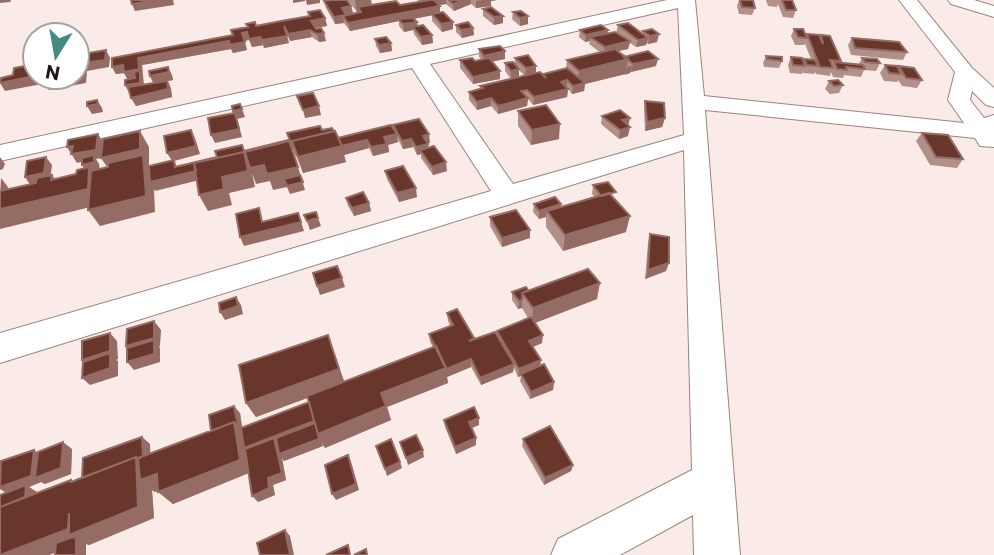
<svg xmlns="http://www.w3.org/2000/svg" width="994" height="555" font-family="Commissioner,sans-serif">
<rect width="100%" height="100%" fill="#fbebe8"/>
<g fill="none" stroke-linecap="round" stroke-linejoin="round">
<defs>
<path id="street" d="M 667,0 L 695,0 L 704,96 L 964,123 L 948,100 L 955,72 L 899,0 L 917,0 L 972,68 L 994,88 L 994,107 L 986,105 L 972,91 L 970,100 L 984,118 L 994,115 L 994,147 L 980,146 L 975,138 L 705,110 L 740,555 L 694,555 L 693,515 L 620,555 L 551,555 L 558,539 L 692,470 L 684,150 L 0,363 L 0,333 L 491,191 L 412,68 L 0,161 L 0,145 ZM 678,8 L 684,135 L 513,184 L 430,64 Z
M 948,0 L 974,0 L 994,6 L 994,17 L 951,4 Z"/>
</defs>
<use href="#street" stroke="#9b837e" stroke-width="2"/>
<use href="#street" fill="#fff" fill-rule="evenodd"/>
</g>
<path fill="#b2908a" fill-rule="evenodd" d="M 348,0 L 371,0 L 372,5 L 400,5 L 418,2 L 418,0 L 497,0 L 491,1 L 491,6 L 476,8 L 471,4 L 454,11 L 446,4 L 439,5 L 440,12 L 453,22 L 453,29 L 442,32 L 432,21 L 432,15 L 414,19 L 417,22 L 418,26 L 432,35 L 433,43 L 422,45 L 414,34 L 413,30 L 404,32 L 399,26 L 399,21 L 350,31 L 344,23 L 335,24 L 326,8 L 324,1 L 351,6 L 353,13 L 359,12 L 357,12 Z
M 739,0 L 753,0 L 755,8 L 752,15 L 739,14 L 737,6 Z
M 766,0 L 792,0 L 796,10 L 793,18 L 783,17 L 778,4 L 777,7 L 768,6 Z
M 483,9 L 503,23 L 494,25 L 483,16 Z
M 308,12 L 325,18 L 327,26 L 315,28 L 326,41 L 319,42 L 312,37 L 290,41 L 286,33 L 289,43 L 264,48 L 263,45 L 252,47 L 249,40 L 244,41 L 247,50 L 233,53 L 231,49 L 142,65 L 144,84 L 153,83 L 150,76 L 172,75 L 173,80 L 168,81 L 171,89 L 172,97 L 136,106 L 125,85 L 128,80 L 124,73 L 116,74 L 112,67 L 233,35 L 256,26 L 309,16 Z
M 513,12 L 528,24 L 520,26 L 512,19 Z
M 456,25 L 473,28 L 474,35 L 462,38 L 456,32 Z
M 618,25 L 643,34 L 643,31 L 657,42 L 648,44 L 647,43 L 646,45 L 636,47 L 630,43 L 628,49 L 618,51 L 624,57 L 656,66 L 631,72 L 630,73 L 585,84 L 584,91 L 572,94 L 568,89 L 567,97 L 533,105 L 528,99 L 527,106 L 498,114 L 491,106 L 477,110 L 469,100 L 469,92 L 480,89 L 480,86 L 511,79 L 505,71 L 505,63 L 515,64 L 515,58 L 536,66 L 536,73 L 543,75 L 543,74 L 566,69 L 567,60 L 601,53 L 589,44 L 590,41 L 585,42 L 579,37 L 580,30 L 608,33 L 616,33 ZM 519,70 L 525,76 L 519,77 Z
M 794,29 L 806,36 L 807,34 L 820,37 L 821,35 L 841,61 L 841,63 L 859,64 L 862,58 L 880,63 L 876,71 L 864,70 L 861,77 L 844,75 L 843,78 L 833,77 L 831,72 L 830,76 L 816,74 L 815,72 L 814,74 L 803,73 L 803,71 L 802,74 L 790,73 L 788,65 L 791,57 L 803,61 L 804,59 L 811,59 L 805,44 L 804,45 L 795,45 L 791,36 Z
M 852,38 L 907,52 L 903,60 L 851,55 L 848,45 Z
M 375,39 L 391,43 L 392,51 L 380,53 L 376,46 Z
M 479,49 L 505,51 L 505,59 L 491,62 L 500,71 L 500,79 L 473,84 L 460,68 L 460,60 L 475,61 L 482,60 L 479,57 Z
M 766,56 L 782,61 L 779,68 L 764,67 L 763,63 Z
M 885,65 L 898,69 L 899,66 L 922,80 L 917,88 L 902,86 L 898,80 L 897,82 L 884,81 L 880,73 Z
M 829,81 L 843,85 L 839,93 L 830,94 L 825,89 Z
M 645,101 L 665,118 L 662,127 L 645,131 L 644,109 Z
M 518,111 L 559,139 L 531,145 L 518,126 Z
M 602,116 L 630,118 L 628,125 L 628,136 L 619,139 L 601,124 Z
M 393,125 L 430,143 L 427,143 L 428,147 L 447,171 L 433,175 L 421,158 L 421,154 L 417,155 L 413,147 L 403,149 L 397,138 L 398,142 L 388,145 L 389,152 L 373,156 L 369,148 L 344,155 L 346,162 L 303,173 L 296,156 L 295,156 L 287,133 L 322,130 L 338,138 L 394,129 Z
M 922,133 L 963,159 L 957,168 L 930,165 L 916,141 Z
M 385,171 L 417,197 L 399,202 L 387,179 Z
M 593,185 L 614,199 L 626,232 L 563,251 L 546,227 L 546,217 L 539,219 L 533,212 L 534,204 L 561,204 L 560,207 L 595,197 L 592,194 Z
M 346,198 L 369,203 L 371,211 L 354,216 L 348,206 Z
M 490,217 L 530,230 L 530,238 L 502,247 L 490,226 Z
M 650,234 L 666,271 L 645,279 L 648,243 Z
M 528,290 L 597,299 L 535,323 L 542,343 L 533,347 L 541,366 L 554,382 L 553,390 L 530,399 L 520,381 L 521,376 L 518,377 L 514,368 L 513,372 L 481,385 L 471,367 L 447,377 L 448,383 L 387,407 L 391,420 L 325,448 L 321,441 L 323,446 L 284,461 L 282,458 L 286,480 L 273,485 L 275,495 L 258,502 L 249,473 L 173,504 L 158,491 L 155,492 L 152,490 L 154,518 L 89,545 L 86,544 L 86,555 L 55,555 L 55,553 L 49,555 L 0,555 L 6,493 L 38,452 L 72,449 L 71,474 L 45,484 L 41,482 L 29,487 L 37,493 L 82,478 L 150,444 L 150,454 L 211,431 L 240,413 L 242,427 L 309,402 L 307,398 L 256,417 L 246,403 L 328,335 L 344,381 L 433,347 L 430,342 L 429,334 L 450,326 L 448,321 L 447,313 L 474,338 L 474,340 L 497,335 L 497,331 L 528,318 L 522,308 L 518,309 L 512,300 L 512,292 Z
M 444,420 L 479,425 L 472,428 L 476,445 L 456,454 L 445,427 Z
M 523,439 L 573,465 L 571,471 L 544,485 L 522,446 Z"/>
<path fill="#946c64" d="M 0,0 L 11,0 L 10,2 L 0,3 Z
M 156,0 L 173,0 L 174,5 L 135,11 L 132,4 Z
M 293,0 L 305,0 L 305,1 L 293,3 Z
M 306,0 L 320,0 L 320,3 L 307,5 Z
M 355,0 L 371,0 L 372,9 L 358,7 L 359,12 L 357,12 Z
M 422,0 L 446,0 L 446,4 L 423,8 Z
M 449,0 L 471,0 L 471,4 L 454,11 L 453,4 Z
M 483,0 L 497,0 L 491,1 L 491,6 L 476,8 L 476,1 Z
M 351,6 L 353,13 L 343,16 L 344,23 L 335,24 L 334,17 L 342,8 Z
M 440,6 L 440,14 L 400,21 L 398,19 L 399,21 L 350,31 L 348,23 Z
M 503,16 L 503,23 L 494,25 L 494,17 Z
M 528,16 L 528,24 L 520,26 L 520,18 Z
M 325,18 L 327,26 L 313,28 L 311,21 Z
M 417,22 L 418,30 L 413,27 L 413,30 L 404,32 L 403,24 Z
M 453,22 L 453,29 L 442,32 L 441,24 Z
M 67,28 L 71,35 L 56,35 L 55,34 Z
M 473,28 L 474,35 L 462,38 L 461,30 Z
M 310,30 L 312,37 L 290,41 L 288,34 Z
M 608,30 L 607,37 L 590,37 L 590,41 L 585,42 L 586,35 Z
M 247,32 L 249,40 L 244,41 L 242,33 Z
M 324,33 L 326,41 L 319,42 L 317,34 Z
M 659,34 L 657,42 L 648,44 L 650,36 Z
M 432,35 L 433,43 L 422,45 L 421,37 Z
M 287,36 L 289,43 L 264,48 L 262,40 Z
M 260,37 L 263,45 L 252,47 L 249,39 Z
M 648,38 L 646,45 L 636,47 L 638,40 Z
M 229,41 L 245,42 L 247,50 L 233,53 L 231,49 L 142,65 L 144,91 L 130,93 L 125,85 L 128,80 L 124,73 L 116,74 L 112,67 L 138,58 Z
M 630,41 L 628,49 L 604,54 L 605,47 Z
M 391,43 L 392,51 L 380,53 L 379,45 Z
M 106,50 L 110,58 L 109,67 L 87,71 L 86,83 L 49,90 L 43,82 L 70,77 L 77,77 L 83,63 Z
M 505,51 L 505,59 L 484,63 L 484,56 Z
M 628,59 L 625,74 L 585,84 L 584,91 L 572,94 L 573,86 L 577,85 L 579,71 Z
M 658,59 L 656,66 L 631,72 L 633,64 Z
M 30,65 L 35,72 L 35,77 L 51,77 L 43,78 L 42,84 L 5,91 L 0,83 L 29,72 Z
M 536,66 L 536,74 L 525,76 L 526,68 Z
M 632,66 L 630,73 L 625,75 L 627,67 Z
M 168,67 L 172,75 L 173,80 L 168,81 L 171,89 L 172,97 L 136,106 L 131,98 L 154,84 L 150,76 Z
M 519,69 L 519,77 L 511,79 L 511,71 Z
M 500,71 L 500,79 L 473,84 L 473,77 Z
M 567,80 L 567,88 L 561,82 Z
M 568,89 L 567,97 L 533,105 L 534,97 Z
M 491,98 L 491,106 L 477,110 L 477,102 Z
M 528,98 L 527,106 L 498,114 L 498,106 Z
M 97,100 L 102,108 L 103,112 L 92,114 L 87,106 Z
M 319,106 L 321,115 L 305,118 L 303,110 Z
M 242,109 L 245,117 L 237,119 L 242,137 L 215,143 L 211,135 L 235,116 L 233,111 Z
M 630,118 L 628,126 L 622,120 Z
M 665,118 L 662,127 L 645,131 L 647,122 Z
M 560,124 L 559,139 L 531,145 L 532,130 Z
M 630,127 L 628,136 L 619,139 L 620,130 Z
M 191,130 L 195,138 L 200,154 L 174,161 L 178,169 L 179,175 L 242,145 L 246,153 L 264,165 L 298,167 L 305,190 L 290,194 L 287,187 L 273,190 L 270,181 L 256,184 L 252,173 L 255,187 L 229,193 L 232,205 L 208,211 L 199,195 L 222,177 L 248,168 L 155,191 L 154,189 L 155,212 L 100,226 L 88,210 L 112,174 L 101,158 L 140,131 L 149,147 L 149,165 L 152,171 L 172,161 L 167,153 Z
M 98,134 L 103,142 L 101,158 L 96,159 L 99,164 L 100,171 L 99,205 L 0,229 L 0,209 L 51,180 L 52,175 L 64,191 L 88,174 L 82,165 L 94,159 L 77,163 L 67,147 Z
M 397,134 L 398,142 L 388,145 L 389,152 L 373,156 L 371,147 L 384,137 Z
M 429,134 L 430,143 L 424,144 L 423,136 Z
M 411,139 L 413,147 L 403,149 L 402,141 Z
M 367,140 L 369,148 L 344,155 L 346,162 L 303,173 L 298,157 Z
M 428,144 L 429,152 L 420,150 L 421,154 L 417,155 L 416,147 Z
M 0,157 L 5,164 L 3,169 L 0,170 Z
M 46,157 L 52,165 L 50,181 L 31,186 L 25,177 Z
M 446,162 L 447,171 L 433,175 L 432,167 Z
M 1,178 L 8,187 L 5,195 L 0,196 Z
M 416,188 L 417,197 L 399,202 L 397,193 Z
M 369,203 L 371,211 L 354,216 L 352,208 Z
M 561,204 L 560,213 L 547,211 L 546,217 L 539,219 L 539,211 Z
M 298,213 L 304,231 L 244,246 L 240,237 Z
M 630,216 L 626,232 L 563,251 L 565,235 Z
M 318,218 L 321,226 L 310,230 L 307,221 Z
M 530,230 L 530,238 L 502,247 L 502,238 Z
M 669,263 L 666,271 L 645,279 L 648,270 Z
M 342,278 L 345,287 L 320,295 L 317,286 Z
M 600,283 L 597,299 L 532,324 L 533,308 Z
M 236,297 L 241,305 L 243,314 L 225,320 L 220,312 Z
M 522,300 L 522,308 L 518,309 L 519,301 Z
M 154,321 L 161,330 L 160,346 L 159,347 L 160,348 L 160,362 L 134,370 L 127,362 L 133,354 L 126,346 Z
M 110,333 L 117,341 L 118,359 L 116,360 L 118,361 L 118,376 L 90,385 L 82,378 L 90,368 L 82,360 Z
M 328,335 L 345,384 L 256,417 L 246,403 Z
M 543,335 L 542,343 L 528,349 L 529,341 Z
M 471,359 L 471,367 L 447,377 L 448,383 L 387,407 L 391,420 L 325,448 L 321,441 L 323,446 L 284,461 L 282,458 L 286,480 L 273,485 L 275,495 L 258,502 L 252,496 L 251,472 L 173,504 L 158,492 L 218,443 L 234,406 L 240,413 L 243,434 L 381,393 Z
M 541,360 L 540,368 L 521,374 L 521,376 L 518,377 L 519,369 Z
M 514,364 L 513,372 L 481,385 L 480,378 Z
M 554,382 L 553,390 L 530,399 L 531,392 Z
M 479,418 L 479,425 L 469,429 L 469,422 Z
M 142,437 L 150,444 L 151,468 L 172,486 L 155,492 L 152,490 L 154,518 L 89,545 L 86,544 L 86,555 L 76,555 L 76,544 L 49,555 L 2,555 L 69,513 L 136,457 Z
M 476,438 L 476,445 L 456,454 L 455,447 Z
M 63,442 L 72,449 L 71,474 L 45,484 L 41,482 L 29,487 L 37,492 L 35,512 L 0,489 L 0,487 L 34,450 L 44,457 Z
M 423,450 L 424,457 L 408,465 L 406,458 Z
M 348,455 L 351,462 L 359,490 L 336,500 L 332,494 Z
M 400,462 L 402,468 L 387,476 L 385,469 Z
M 573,465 L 571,471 L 544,485 L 545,478 Z
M 285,530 L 290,536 L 294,555 L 290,555 Z"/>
<path fill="#68362b" stroke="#946c64" stroke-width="2" d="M 131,0 L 156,0 L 132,4 Z
M 332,0 L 347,0 L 351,6 L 342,8 L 346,15 L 334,17 L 324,1 Z
M 430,0 L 434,0 L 440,6 L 348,23 L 343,16 L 361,12 L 358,7 L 396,1 L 400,5 Z
M 449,0 L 463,0 L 453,4 Z
M 740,0 L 753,0 L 755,8 L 742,7 Z
M 782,0 L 792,0 L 796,10 L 786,10 Z
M 491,7 L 503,16 L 494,17 L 483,9 Z
M 320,10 L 325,18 L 311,21 L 316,29 L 321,28 L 324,33 L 317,34 L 310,30 L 288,34 L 284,26 L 287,36 L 262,40 L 260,37 L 249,39 L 247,32 L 242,33 L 245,42 L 230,45 L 229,41 L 138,58 L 139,69 L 124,72 L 123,65 L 112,67 L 112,58 L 233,35 L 231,30 L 248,27 L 246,24 L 255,22 L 256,26 L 281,21 L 310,16 L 308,12 Z
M 521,11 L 528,16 L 520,18 L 513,12 Z
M 443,12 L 453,22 L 441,24 L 432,14 Z
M 413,18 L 417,22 L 403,24 L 398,19 Z
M 468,22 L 473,28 L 461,30 L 456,25 Z
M 628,23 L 648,38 L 638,40 L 618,25 Z
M 423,25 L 432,35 L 421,37 L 413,27 Z
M 601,25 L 608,30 L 586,35 L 580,30 Z
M 67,28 L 66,32 L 55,34 L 56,30 Z
M 652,29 L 659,34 L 650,36 L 643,31 Z
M 794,29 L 803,29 L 807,38 L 798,37 Z
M 615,32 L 630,41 L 605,47 L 590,37 Z
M 807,34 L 819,35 L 823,44 L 821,35 L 830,36 L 841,61 L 830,60 L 833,68 L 820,67 Z
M 386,37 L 391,43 L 379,45 L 375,39 Z
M 852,38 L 899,42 L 907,52 L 855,48 Z
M 500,46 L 505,51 L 484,56 L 479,49 Z
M 615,49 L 628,59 L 579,71 L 567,60 Z
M 106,50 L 105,60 L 83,63 L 81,75 L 77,76 L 77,55 Z
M 648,51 L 658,59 L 633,64 L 624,57 Z
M 528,55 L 536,66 L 526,68 L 515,58 Z
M 766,56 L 782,57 L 782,61 L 767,59 Z
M 791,57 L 802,58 L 805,66 L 793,65 Z
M 472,58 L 475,61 L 489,58 L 500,71 L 473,77 L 460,60 Z
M 862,58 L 877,59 L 880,63 L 865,62 Z
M 804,59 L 815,60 L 818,66 L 807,65 Z
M 35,62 L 35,76 L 0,83 L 1,78 L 13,75 L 14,68 L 30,65 L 29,72 L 32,72 Z
M 513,62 L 519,69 L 511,71 L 505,63 Z
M 834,62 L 863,65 L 865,69 L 846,67 L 847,70 L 837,69 Z
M 885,65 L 897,66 L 901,74 L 889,73 Z
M 899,66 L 914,68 L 922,80 L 906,78 Z
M 168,67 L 169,72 L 150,76 L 149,71 Z
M 567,68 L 585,83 L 573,86 L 567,80 L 561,82 L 568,89 L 534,97 L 527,90 L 521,91 L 528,98 L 498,106 L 491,98 L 477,102 L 469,92 L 483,88 L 480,86 L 540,72 L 546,78 L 543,74 Z
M 140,71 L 140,83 L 125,85 L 125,80 L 135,78 L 134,72 Z
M 45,77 L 70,77 L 43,82 Z
M 838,80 L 843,85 L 834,86 L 829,81 Z
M 167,81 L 168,89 L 131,98 L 128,87 Z
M 313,93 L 319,106 L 303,110 L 297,96 Z
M 97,100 L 98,104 L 87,106 L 87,102 Z
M 645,101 L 664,103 L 665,118 L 647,122 Z
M 240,104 L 242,109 L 233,111 L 232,106 Z
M 546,105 L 560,124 L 532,130 L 518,111 Z
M 620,110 L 630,118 L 622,120 L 630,127 L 620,130 L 602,116 Z
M 235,113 L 239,129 L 211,135 L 208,118 Z
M 419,119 L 429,134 L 423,136 L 428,144 L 416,147 L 411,139 L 402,141 L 393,125 Z
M 391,125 L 397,134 L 384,137 L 387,144 L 371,147 L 367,140 L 341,146 L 342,146 L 338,138 Z
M 320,126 L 322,130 L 332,128 L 334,131 L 292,141 L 294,148 L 293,148 L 287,133 Z
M 191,130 L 196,146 L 167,153 L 164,136 Z
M 140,131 L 140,149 L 101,158 L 103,139 Z
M 335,131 L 342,146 L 298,157 L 292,141 Z
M 922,133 L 948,135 L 963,159 L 936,157 Z
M 98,134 L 96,150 L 71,154 L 73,146 L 67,147 L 68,140 Z
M 288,140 L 289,141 L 245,152 L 247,159 L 244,152 L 194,163 L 196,171 L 150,182 L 149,166 L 174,160 L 175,167 L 217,157 L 215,151 L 242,145 L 244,151 Z
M 289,141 L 298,167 L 267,174 L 264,165 L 250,168 L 245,152 Z
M 434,146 L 446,162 L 432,167 L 420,150 Z
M 244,152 L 248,171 L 222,177 L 224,189 L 199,195 L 194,163 Z
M 94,155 L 94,162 L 82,165 L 82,158 Z
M 143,155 L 146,196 L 88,210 L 91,171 L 108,167 L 108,163 Z
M 46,157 L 44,173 L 25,177 L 27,161 Z
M 403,166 L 416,188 L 397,193 L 385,171 Z
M 89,167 L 88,189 L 0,209 L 0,191 L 36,183 L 37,178 L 52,175 L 51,180 L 76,174 L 77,170 Z
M 300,175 L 303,182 L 287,186 L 284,179 Z
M 608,182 L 616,192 L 601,196 L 593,185 Z
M 363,192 L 369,203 L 352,208 L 346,198 Z
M 609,193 L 630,216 L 565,235 L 547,211 Z
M 555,197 L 561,204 L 539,211 L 534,204 Z
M 259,208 L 262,222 L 298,213 L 301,222 L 240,237 L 236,214 Z
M 516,210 L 530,230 L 502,238 L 490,217 Z
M 316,212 L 318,218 L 307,221 L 304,215 Z
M 650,234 L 669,237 L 669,263 L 648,270 Z
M 337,266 L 342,278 L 317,286 L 313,273 Z
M 588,269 L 600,283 L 533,308 L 522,293 Z
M 526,287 L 528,290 L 522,293 L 522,300 L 519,301 L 512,292 Z
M 236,297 L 238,306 L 220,312 L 219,303 Z
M 457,309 L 474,338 L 469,341 L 495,332 L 514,364 L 480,378 L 471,359 L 446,369 L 429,334 L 453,325 L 447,313 Z
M 531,317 L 543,335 L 529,341 L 541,360 L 519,369 L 497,331 Z
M 154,321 L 154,338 L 126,346 L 127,329 Z
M 110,333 L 110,351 L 82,360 L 82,341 Z
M 328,335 L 339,369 L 246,403 L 239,365 Z
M 154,340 L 154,354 L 127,362 L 127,348 Z
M 436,346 L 446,368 L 381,393 L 386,406 L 318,434 L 307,396 Z
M 110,353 L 110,368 L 82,378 L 83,362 Z
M 544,364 L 554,382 L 531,392 L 521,374 Z
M 309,402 L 314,421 L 244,448 L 241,428 Z
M 234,406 L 238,426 L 234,422 L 211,431 L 209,415 Z
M 474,407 L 479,418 L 469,422 L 476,438 L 455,447 L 444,420 Z
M 234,422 L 240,460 L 158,492 L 157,474 L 140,480 L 138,458 Z
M 315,423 L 319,439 L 279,454 L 276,438 Z
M 550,426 L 573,465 L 545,478 L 523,439 Z
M 416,435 L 423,450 L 406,458 L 400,442 Z
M 142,437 L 143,456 L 138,459 L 136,457 L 82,478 L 83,458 Z
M 274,438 L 282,473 L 268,478 L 269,488 L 252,496 L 245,449 Z
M 391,439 L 400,462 L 385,469 L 376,446 Z
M 63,442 L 61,468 L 35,478 L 38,452 Z
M 34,450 L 31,476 L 0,487 L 1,461 Z
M 348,455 L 356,484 L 332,494 L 325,465 Z
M 136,457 L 138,507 L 69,535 L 69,513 L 68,529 L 0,555 L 0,507 L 71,480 L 71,482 Z
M 26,485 L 25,497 L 0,507 L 0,495 Z
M 285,530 L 290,555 L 260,555 L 257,543 Z
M 73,537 L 76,538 L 76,555 L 55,555 L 56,543 Z
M 348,545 L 350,555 L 326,555 Z
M 366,549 L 367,555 L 354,555 Z"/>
<g transform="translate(56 56) rotate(191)"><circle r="33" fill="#ffffff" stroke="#a5a2a1" stroke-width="2"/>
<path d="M0-5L12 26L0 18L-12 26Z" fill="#458a80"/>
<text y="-10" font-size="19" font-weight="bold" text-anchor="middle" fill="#1f1614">N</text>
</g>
</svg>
